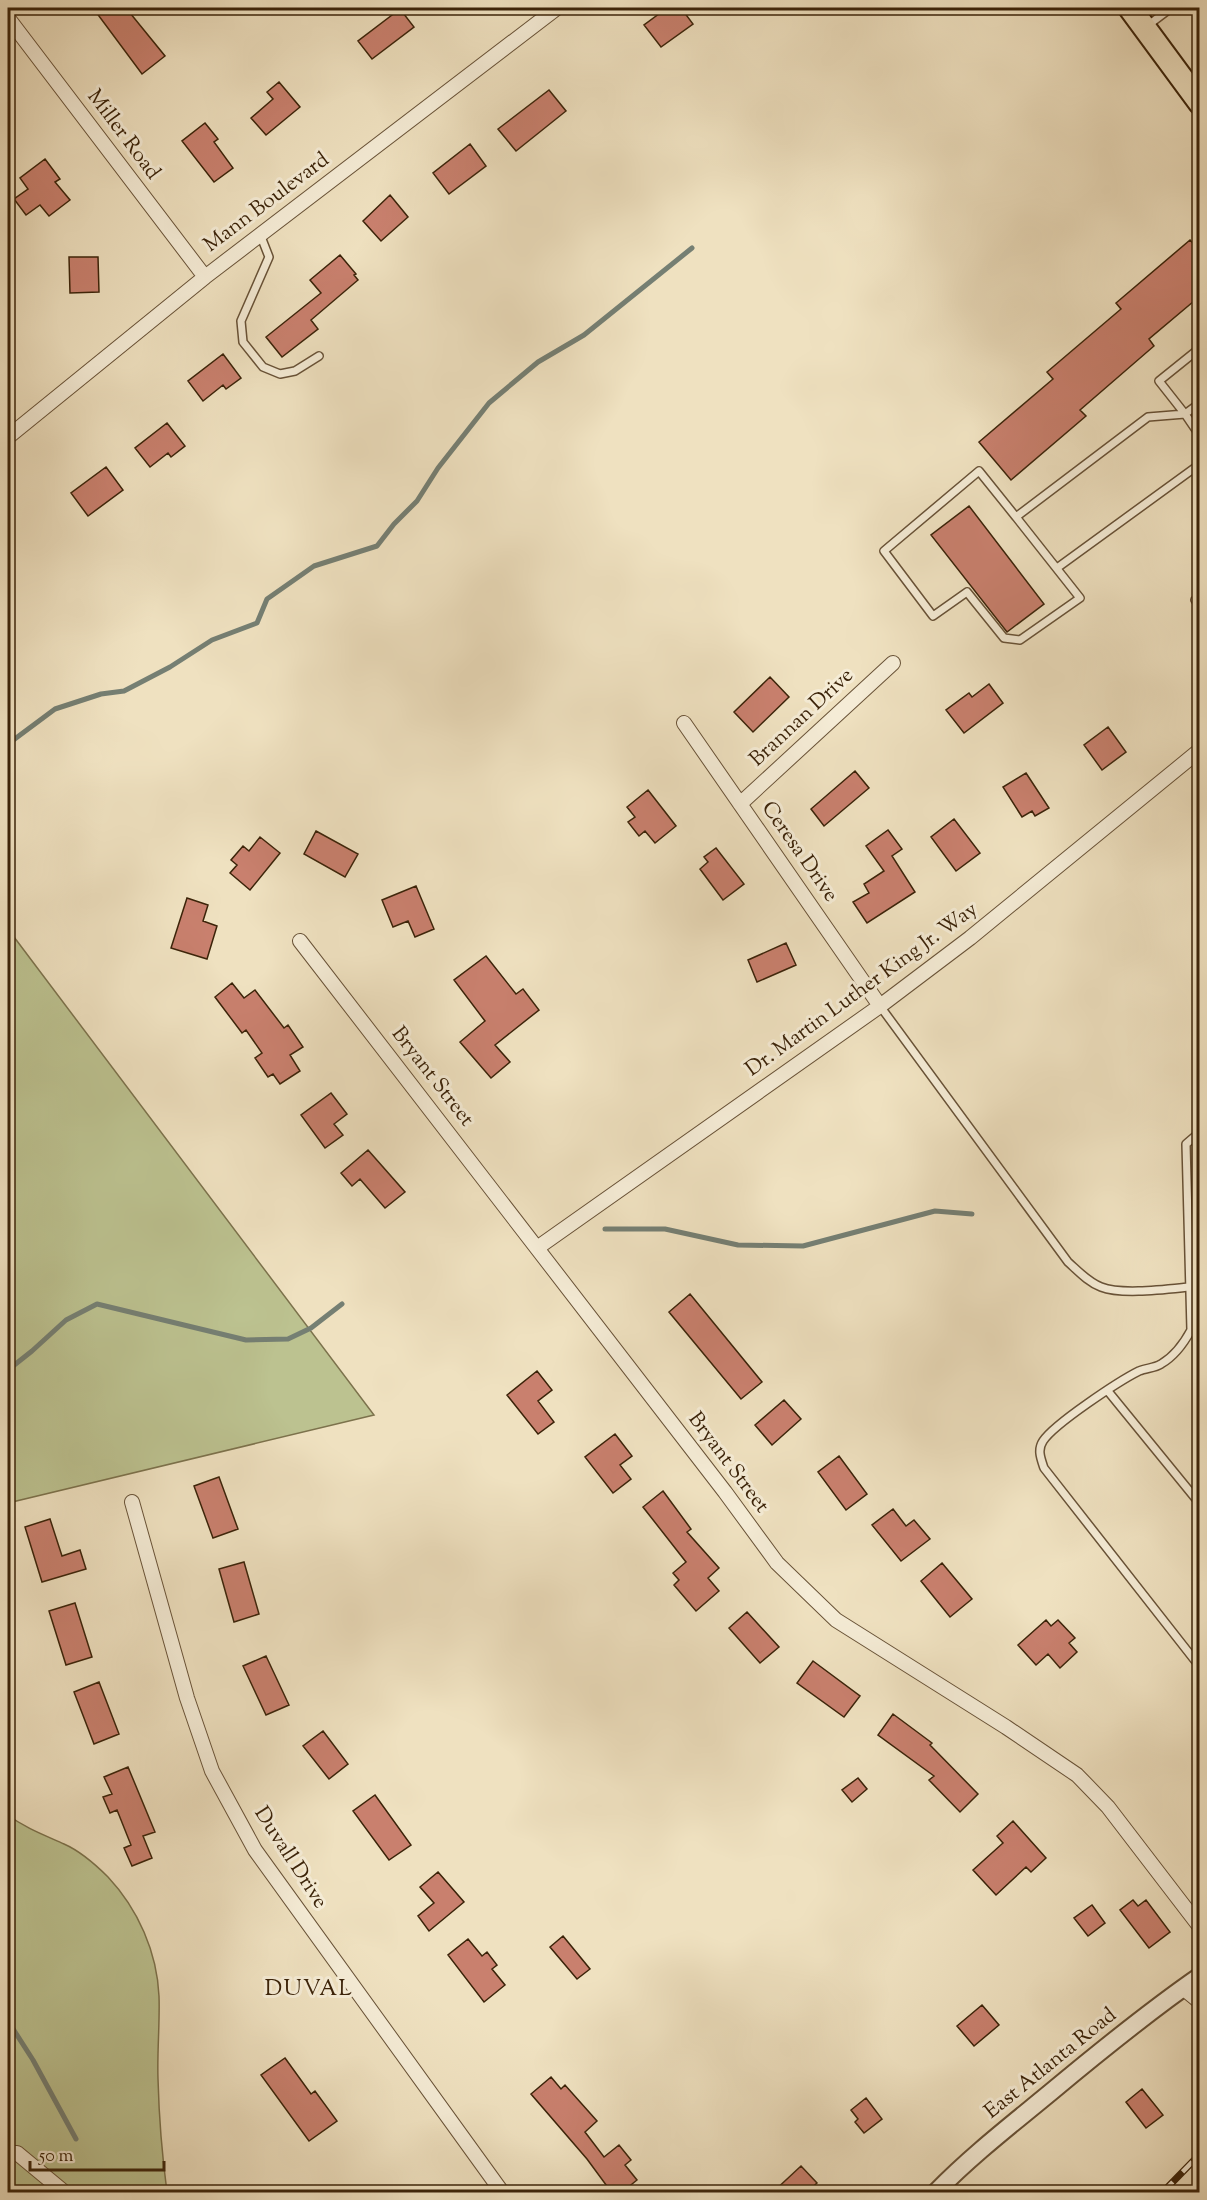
<svg xmlns="http://www.w3.org/2000/svg" width="1207" height="2200" font-family="'Sorts Mill Goudy',serif">
<rect width="100%" height="100%" fill="#efe1c0"/>
<filter id="stains"><feTurbulence type="fractalNoise" baseFrequency=".00333" numOctaves="4"/><feColorMatrix values="0 0 0 0 .2 0 0 0 0 .09 0 0 0 0 .02 0 0 0 .5 -.17"/></filter>
<radialGradient id="worn" r=".72"><stop offset=".6" stop-color="#630" stop-opacity="0"/><stop offset="1" stop-color="#630" stop-opacity=".3"/></radialGradient>
<path fill="#bcc290" stroke="#7c724c" stroke-width="1.5" d="M 8,929 L 374,1415 L 8,1503 L 8,1449 L 10,1445 L 8,1436 Z
M 8,1815 C 25,1828 44,1835 64,1844 C 80,1851 96,1865 108,1877 C 138,1909 157,1952 159,1996 C 160,2023 157,2051 158,2079 C 159,2117 162,2155 167,2192 L 8,2192 Z"/>
<g fill="none" stroke-linecap="round" stroke-linejoin="round">
<path stroke="#757f73" stroke-width="5" d="M 8,744 L 55,709 L 101,694 L 124,691 L 170,667 L 212,640 L 257,623 L 267,599 L 314,566 L 377,546 L 394,524 L 417,501 L 438,468 L 489,403 L 538,362 L 584,335 L 692,248
M 605,1229 L 665,1229 L 738,1245 L 803,1246 L 935,1211 L 972,1214
M 8,1370 L 32,1351 L 66,1320 L 97,1304 L 246,1340 L 288,1339 L 311,1328 L 342,1304
M 8,2021 L 33,2060 L 76,2139"/>
</g>
<path fill="#c9806e" stroke="#3b2309" stroke-width="1.5" d="M 93,8 L 126,8 L 165,56 L 142,74 Z
M 667,8 L 681,8 L 693,24 L 661,47 L 644,25 Z
M 400,9 L 414,27 L 372,59 L 358,41 Z
M 279,82 L 300,107 L 266,135 L 251,118 L 273,99 L 267,92 Z
M 549,90 L 566,111 L 516,151 L 498,129 Z
M 205,123 L 218,139 L 214,142 L 233,168 L 214,182 L 182,141 Z
M 470,144 L 486,166 L 449,194 L 433,173 Z
M 45,159 L 60,179 L 55,182 L 70,200 L 49,216 L 40,205 L 26,215 L 14,199 L 28,189 L 20,178 Z
M 390,195 L 408,217 L 381,241 L 363,221 Z
M 1190,240 L 1200,251 L 1200,296 L 1149,339 L 1154,346 L 1080,410 L 1086,416 L 1011,480 L 979,442 L 1053,379 L 1047,372 L 1121,309 L 1116,303 Z
M 340,255 L 356,274 L 354,275 L 358,280 L 311,320 L 318,329 L 282,357 L 266,337 L 321,293 L 310,280 Z
M 69,257 L 98,257 L 99,292 L 70,293 Z
M 223,354 L 241,378 L 226,389 L 223,385 L 203,401 L 188,381 Z
M 167,423 L 185,446 L 171,457 L 168,453 L 150,467 L 135,448 Z
M 106,467 L 123,490 L 88,516 L 71,493 Z
M 969,506 L 1044,604 L 1007,632 L 931,535 Z
M 770,677 L 789,697 L 753,732 L 734,712 Z
M 989,684 L 1003,703 L 964,733 L 946,710 L 969,693 L 972,697 Z
M 1108,727 L 1126,752 L 1102,770 L 1084,745 Z
M 855,771 L 869,788 L 824,826 L 811,809 Z
M 1026,773 L 1049,808 L 1035,816 L 1032,811 L 1022,817 L 1003,787 Z
M 648,790 L 676,826 L 655,843 L 645,831 L 639,836 L 628,822 L 635,817 L 627,807 Z
M 954,819 L 980,853 L 956,871 L 931,837 Z
M 888,830 L 902,849 L 892,856 L 915,892 L 867,923 L 853,902 L 869,893 L 864,884 L 884,871 L 866,846 Z
M 316,831 L 358,854 L 345,877 L 304,854 Z
M 260,837 L 280,853 L 250,890 L 230,873 L 237,865 L 231,860 L 243,846 L 249,851 Z
M 716,848 L 744,884 L 723,900 L 700,869 L 708,862 L 704,857 Z
M 416,886 L 434,929 L 415,937 L 408,921 L 393,927 L 382,900 Z
M 187,898 L 208,905 L 203,921 L 217,926 L 207,959 L 171,948 Z
M 786,943 L 796,965 L 757,982 L 748,960 Z
M 486,956 L 516,994 L 523,989 L 539,1010 L 495,1045 L 510,1062 L 491,1078 L 460,1042 L 485,1021 L 454,980 Z
M 232,983 L 244,998 L 255,990 L 284,1028 L 288,1025 L 303,1047 L 290,1055 L 300,1071 L 280,1084 L 273,1074 L 268,1077 L 255,1058 L 262,1053 L 246,1030 L 242,1033 L 215,997 Z
M 331,1093 L 347,1114 L 334,1124 L 343,1135 L 325,1148 L 301,1115 Z
M 368,1150 L 405,1192 L 385,1208 L 360,1179 L 352,1186 L 341,1173 Z
M 690,1294 L 762,1382 L 741,1399 L 669,1312 Z
M 537,1371 L 552,1390 L 538,1401 L 554,1422 L 538,1434 L 507,1395 Z
M 784,1400 L 801,1419 L 772,1445 L 755,1425 Z
M 615,1434 L 632,1456 L 620,1465 L 631,1479 L 613,1493 L 585,1457 Z
M 839,1456 L 867,1494 L 846,1510 L 818,1472 Z
M 219,1477 L 238,1529 L 213,1538 L 194,1486 Z
M 663,1491 L 691,1529 L 687,1532 L 719,1568 L 708,1578 L 719,1591 L 696,1611 L 674,1585 L 679,1580 L 673,1573 L 686,1562 L 643,1507 Z
M 893,1509 L 906,1526 L 914,1520 L 930,1539 L 901,1561 L 872,1525 Z
M 50,1519 L 62,1556 L 80,1550 L 86,1569 L 42,1582 L 25,1527 Z
M 244,1562 L 259,1614 L 234,1622 L 219,1569 Z
M 942,1563 L 972,1599 L 950,1617 L 921,1581 Z
M 75,1603 L 92,1657 L 66,1665 L 49,1611 Z
M 747,1612 L 779,1647 L 760,1663 L 729,1628 Z
M 1046,1620 L 1051,1626 L 1058,1620 L 1075,1638 L 1069,1643 L 1077,1652 L 1060,1668 L 1048,1654 L 1036,1665 L 1018,1645 Z
M 266,1656 L 289,1705 L 266,1715 L 243,1666 Z
M 813,1661 L 860,1696 L 844,1717 L 797,1683 Z
M 99,1682 L 119,1734 L 94,1744 L 74,1692 Z
M 893,1714 L 932,1743 L 930,1745 L 978,1794 L 960,1812 L 929,1780 L 934,1776 L 878,1735 Z
M 323,1731 L 348,1764 L 329,1779 L 303,1746 Z
M 128,1767 L 155,1832 L 143,1836 L 152,1858 L 132,1866 L 124,1848 L 131,1845 L 117,1810 L 110,1813 L 103,1797 L 112,1794 L 104,1777 Z
M 858,1778 L 867,1789 L 852,1802 L 842,1790 Z
M 375,1795 L 411,1845 L 389,1860 L 353,1811 Z
M 1013,1821 L 1046,1858 L 1031,1872 L 1026,1867 L 996,1895 L 973,1870 L 1003,1843 L 997,1836 Z
M 438,1872 L 464,1902 L 429,1931 L 418,1916 L 434,1903 L 420,1887 Z
M 1133,1900 L 1138,1906 L 1146,1900 L 1170,1932 L 1149,1948 L 1120,1910 Z
M 1092,1905 L 1105,1923 L 1088,1936 L 1074,1918 Z
M 563,1936 L 590,1969 L 577,1979 L 550,1947 Z
M 468,1939 L 482,1956 L 487,1952 L 497,1965 L 492,1969 L 505,1985 L 484,2002 L 448,1955 Z
M 982,2005 L 999,2025 L 974,2046 L 957,2026 Z
M 285,2058 L 311,2094 L 315,2091 L 337,2121 L 309,2141 L 261,2075 Z
M 551,2077 L 561,2089 L 565,2085 L 597,2121 L 585,2132 L 604,2157 L 619,2145 L 631,2160 L 625,2165 L 637,2180 L 621,2193 L 612,2193 L 587,2159 L 531,2094 Z
M 1142,2089 L 1163,2115 L 1146,2128 L 1126,2102 Z
M 866,2098 L 882,2119 L 864,2133 L 855,2122 L 858,2119 L 851,2110 Z
M 801,2166 L 817,2183 L 806,2193 L 772,2193 Z"/>
<g fill="none" stroke-linecap="round" stroke-linejoin="round">
<defs>
<path id="service" d="M 1147,26 L 1171,8
M 260,234 L 269,257 L 241,321 L 243,342 L 263,367 L 280,374 L 295,371 L 319,356
M 1200,348 L 1159,381 L 1185,414 L 1200,436
M 1016,517 L 1080,598 L 1020,640 L 1004,638 L 967,592 L 933,616 L 884,551 L 979,471 L 1016,517 L 1148,417 L 1185,414 L 1200,403
M 1057,568 L 1200,464
M 1200,596 L 1195,600 L 1200,605
M 880,1006 L 1068,1262 C 1078,1271 1088,1282 1101,1287 C 1124,1296 1174,1288 1200,1286
M 1200,1132 L 1186,1144 L 1191,1330 C 1184,1343 1175,1356 1161,1364 C 1155,1368 1146,1368 1139,1371 C 1119,1381 1054,1424 1043,1441 C 1037,1450 1041,1459 1044,1468 L 1200,1667
M 1107,1390 L 1200,1504"/>
<path id="minor" d="M 8,18 L 205,277
M 8,437 L 205,277 L 557,8
M 684,723 L 880,1006
M 740,804 L 893,663
M 300,941 L 725,1492 L 777,1563 L 836,1620 L 1006,1727 L 1077,1775 L 1108,1807 L 1200,1927
M 537,1248 L 880,1006 L 970,938 L 1200,750
M 132,1502 L 187,1698 L 212,1771 L 255,1850 L 502,2192
M 1183,1988 L 1200,2002
M 8,2153 L 17,2153 L 64,2192"/>
<path id="tertiary" d="M 936,2192 C 971,2156 1011,2125 1051,2092 C 1099,2052 1148,2012 1200,1976"/>
<path id="trunk" d="M 1130,8 L 1200,103"/>
</defs>
<use href="#service" stroke="#685237" stroke-width="10"/>
<use href="#minor" stroke="#685237" stroke-width="16"/>
<use href="#tertiary" stroke="#685237" stroke-width="20"/>
<use href="#trunk" stroke="#3b2309" stroke-width="26"/>
<use href="#service" stroke="#f5ecd6" stroke-width="7"/>
<use href="#minor" stroke="#f5ecd6" stroke-width="14"/>
<use href="#tertiary" stroke="#f5ecd6" stroke-width="16"/>
<use href="#trunk" stroke="#efe1c0" stroke-width="22"/>
<defs>
<path id="rail" d="M 1163,2192 L 1200,2154"/>
</defs>
<use href="#rail" stroke="#3b2309" stroke-width="7"/>
<use href="#rail" stroke="#f5ecd6" stroke-width="4.5" stroke-dasharray="14" stroke-linecap="butt"/>
</g>
<g text-anchor="middle" dominant-baseline="central" stroke-width="6" stroke-linejoin="round" paint-order="stroke">
<g font-size="21" fill="#3b2309" stroke="#f5ecd6">
<text transform="translate(123 135) rotate(53)">Miller Road</text>
<text transform="translate(267 203) rotate(-37)">Mann Boulevard</text>
<text transform="translate(802 718) rotate(-43)">Brannan Drive</text>
<text transform="translate(799 852) rotate(55)">Ceresa Drive</text>
<text transform="translate(862 990) rotate(-36)">Dr. Martin Luther King Jr. Way</text>
<text transform="translate(432 1077) rotate(52)">Bryant Street</text>
<text transform="translate(728 1463) rotate(53)">Bryant Street</text>
<text transform="translate(290 1858) rotate(57)">Duvall Drive</text>
<text transform="translate(1051 2064) rotate(-39)">East Atlanta Road</text>
</g>
<g font-size="22" letter-spacing="1.5" fill="#3b2309" stroke="#f5ecd6">
<text x="309" y="1990">DUVAL</text>
</g>
</g>
<rect width="1207" height="2200" fill="none" stroke="#efe1c0" stroke-width="30"/>
<rect x="9" y="9" width="1189" height="2182" fill="none" stroke="#3b2309" stroke-width="3"/>
<rect x="15" y="15" width="1177" height="2170" fill="none" stroke="#3b2309" stroke-width="1.5"/>
<path d="M30 2161v9h134v-9" fill="none" stroke="#3b2309" stroke-width="3"/>
<text x="39" y="2161" font-size="18" fill="#3b2309" stroke="#f5ecd6" stroke-width="4.5" paint-order="stroke">50 m</text>
<rect width="100%" height="100%" filter="url(#stains)"/>
<rect width="100%" height="100%" fill="url(#worn)"/>
</svg>
